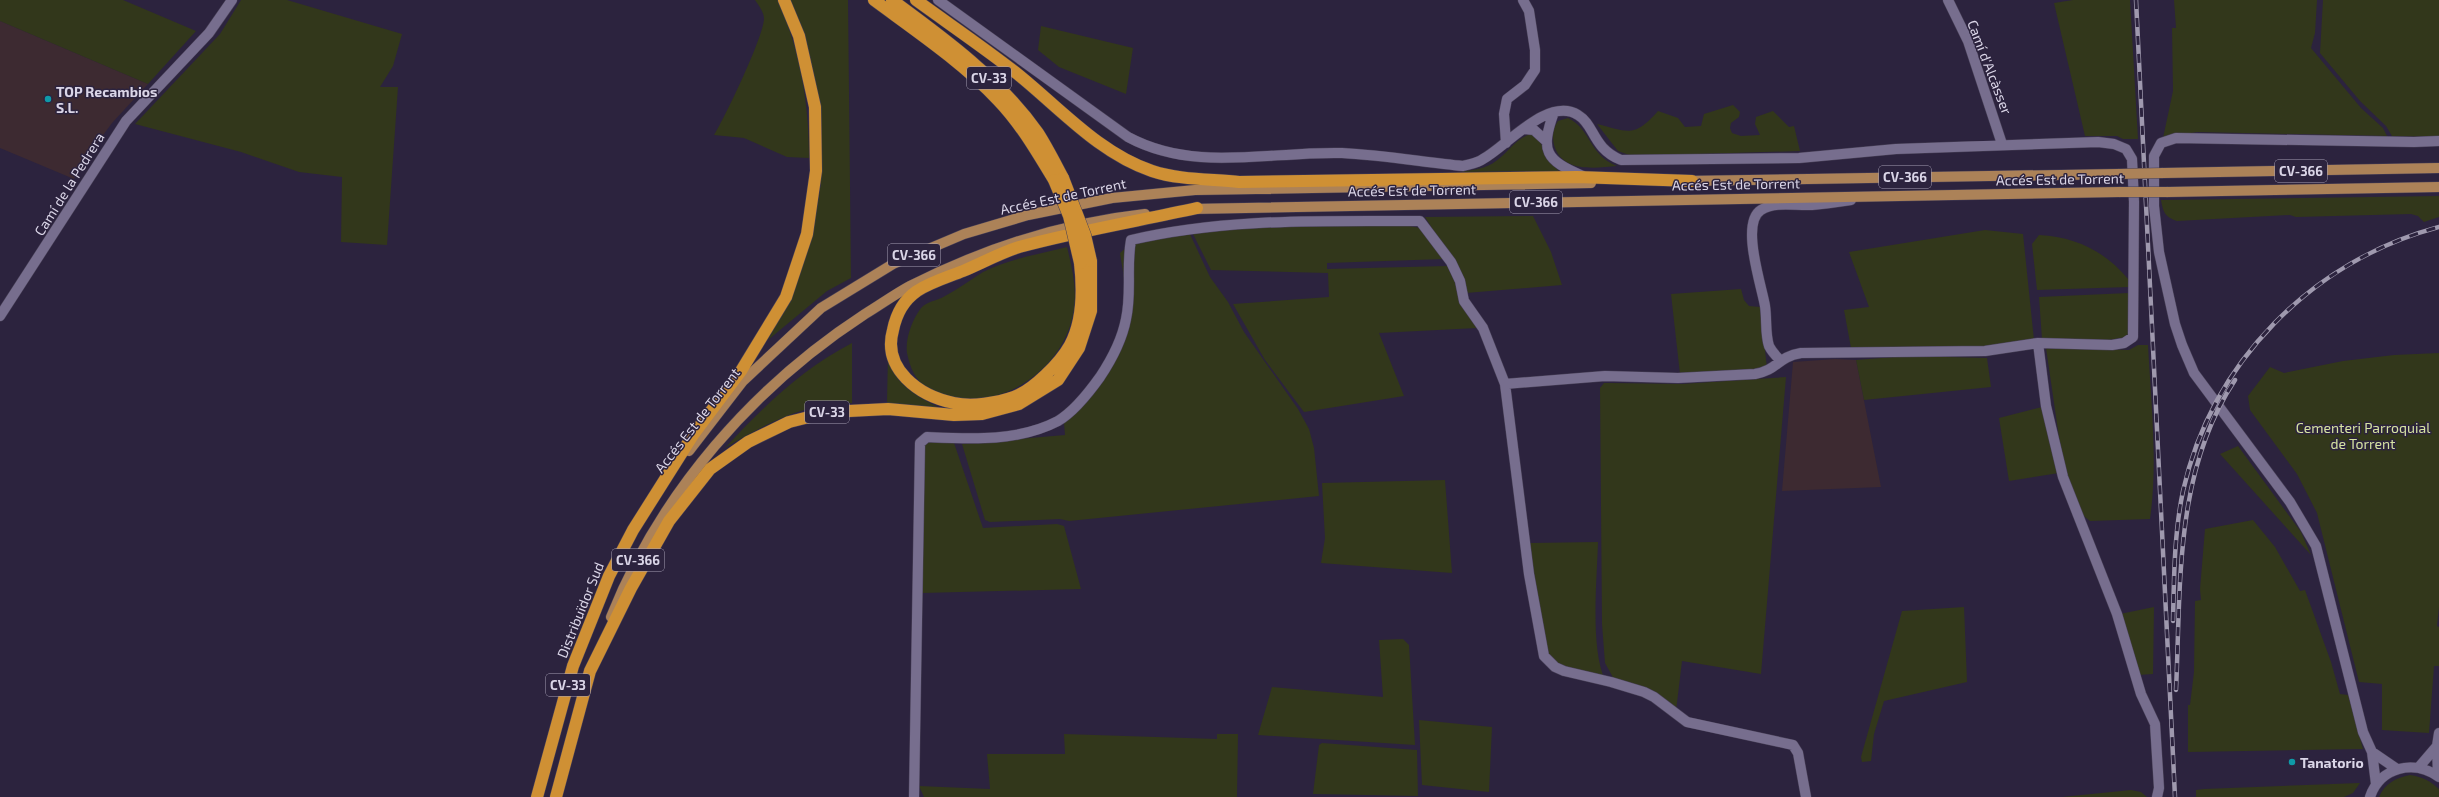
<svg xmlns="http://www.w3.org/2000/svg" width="2439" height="797" font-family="'Exo 2',sans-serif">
<rect width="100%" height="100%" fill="#2c233e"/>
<path fill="#3d2a31" d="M 0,21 L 148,84 L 112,123 L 86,158 L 74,179 L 0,148 Z
M 1835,359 L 1856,360 L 1881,487 L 1782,491 L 1793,362 Z"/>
<path fill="#32371b" d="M 0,0 L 123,0 L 196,31 L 148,84 L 0,21 Z
M 241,0 L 287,0 L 402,34 L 393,66 L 380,87 L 398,87 L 387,245 L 341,242 L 342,177 L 299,172 L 241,152 L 135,124 L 220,34 Z
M 755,0 L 778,0 C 800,51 809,102 809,158 L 787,157 L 744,138 L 714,135 C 725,117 763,38 764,19 C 764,12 759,6 755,0 Z
M 790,0 L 848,0 L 851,278 L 827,291 L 768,340 C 785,309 794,282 805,248 C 812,225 820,202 821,177 C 826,117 814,55 790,0 Z
M 2073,0 L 2130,0 L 2138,139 L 2123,139 L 2117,136 L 2085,136 L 2054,3 Z
M 2174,0 L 2317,0 L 2315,33 L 2311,48 L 2361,108 L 2383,128 L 2387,136 L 2197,132 L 2163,138 L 2173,91 L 2172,28 L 2176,28 Z
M 2323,0 L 2439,0 L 2439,137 L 2392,136 L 2386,126 L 2360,101 L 2320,53 Z
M 1041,26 L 1133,48 L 1126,94 L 1059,67 L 1038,50 Z
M 1733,105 L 1740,112 L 1739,117 L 1731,123 L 1730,128 L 1732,133 L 1741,136 L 1760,135 L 1755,124 L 1756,117 L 1773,111 L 1789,127 L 1794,126 L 1800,151 L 1632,156 L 1618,151 L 1597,124 C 1629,132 1634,138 1658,111 L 1678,118 L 1685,127 L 1701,126 L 1704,114 Z
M 1568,118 C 1591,129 1589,155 1617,166 C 1595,168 1562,173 1554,145 C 1552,136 1553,128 1558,121 Z
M 1531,134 C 1545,142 1546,160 1559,171 L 1460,172 C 1472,170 1486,169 1496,161 C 1508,153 1516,138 1531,134 Z
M 2439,196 L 2439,217 L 2424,222 L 2418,216 L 2411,214 L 2296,217 L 2290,215 L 2177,221 C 2165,217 2163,212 2161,200 Z
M 1533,216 L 1551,252 L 1562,285 L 1466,293 L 1446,250 L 1425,217 Z
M 1398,224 L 1420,228 L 1444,259 L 1327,263 L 1327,269 L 1447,266 L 1477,328 L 1379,333 L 1404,396 L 1304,412 L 1265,360 L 1233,304 L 1329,297 L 1328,273 L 1211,270 L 1192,232 L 1276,225 Z
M 1985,230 L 2023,234 L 2034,340 L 2006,346 L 1851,348 L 1844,310 L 1869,307 L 1849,252 Z
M 1189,232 L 1210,277 L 1228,302 L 1244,332 L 1298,409 L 1309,429 L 1314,448 L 1319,496 L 1069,521 L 1060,519 L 990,522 L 985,520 L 962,444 L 1065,435 L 1063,411 C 1096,384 1123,343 1125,299 C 1126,283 1122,268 1120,253 L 1130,244 Z
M 2039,235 C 2076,237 2105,251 2129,280 L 2129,287 L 2037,290 L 2032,244 Z
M 1067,247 C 1072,267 1077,288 1074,309 C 1065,374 989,421 928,388 C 915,381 910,367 907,353 C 905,339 912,320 921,308 C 927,301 937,301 945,296 C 958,289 970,280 983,272 C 1008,259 1040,254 1067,247 Z
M 1741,289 L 1744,300 L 1749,306 L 1760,307 L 1767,368 L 1680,374 L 1671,294 Z
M 2129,293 L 2128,334 L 2126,337 L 2092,343 L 2042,339 L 2039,297 Z
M 852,343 L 852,403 C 805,402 764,425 725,448 C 763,407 802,369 852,343 Z
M 2138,345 L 2148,345 C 2151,401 2158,464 2150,519 L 2090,521 L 2080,513 L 2068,481 L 2059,437 L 2046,348 L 2129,350 Z
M 2439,353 L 2439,607 L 2437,626 L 2439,627 L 2439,666 L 2434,666 L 2429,733 L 2382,730 L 2382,684 L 2359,682 L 2317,513 L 2297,474 L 2250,410 L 2248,396 L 2270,367 L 2284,373 L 2343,361 L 2394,355 Z
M 888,354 C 892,383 916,396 940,408 L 887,403 Z
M 1907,356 L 1987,358 L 1991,387 L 1864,400 L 1856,360 Z
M 1786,377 L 1761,674 L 1682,661 L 1676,711 L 1615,681 L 1605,663 L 1602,624 L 1600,388 L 1604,383 L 1610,383 L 1682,384 Z
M 2042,407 L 2059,473 L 2009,481 L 1999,418 Z
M 921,435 L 953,440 L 983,528 L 1057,524 L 1064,526 L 1081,589 L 922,593 Z
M 2238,446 L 2301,532 L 2311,555 L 2220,454 Z
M 1445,480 L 1452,573 L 1321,563 L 1325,538 L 1322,483 Z
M 2253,520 L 2275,547 L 2300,591 L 2305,590 L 2331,662 L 2340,694 L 2348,695 L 2363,749 L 2188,752 L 2188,705 L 2190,705 L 2194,672 L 2195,601 L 2201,600 L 2200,589 L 2205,529 Z
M 1598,542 C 1597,580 1590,647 1605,680 L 1556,663 L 1544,648 L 1530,543 Z
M 1964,607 L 1967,682 L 1884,701 L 1874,734 L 1871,761 L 1862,762 L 1861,757 L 1902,611 Z
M 2154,607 L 2153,674 L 2138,675 L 2120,614 Z
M 1403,639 L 1409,645 L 1415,745 L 1258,735 L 1272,687 L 1383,697 L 1379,640 Z
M 1419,720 L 1492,727 L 1489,792 L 1422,785 Z
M 1064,734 L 1217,739 L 1217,734 L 1238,734 L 1237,797 L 924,797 L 919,786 L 990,789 L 987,754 L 1065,754 Z
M 1322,743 L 1417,750 L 1418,796 L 1313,794 L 1319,745 Z
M 2410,775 C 2423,777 2430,781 2439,789 L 2439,797 L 2379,797 C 2385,783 2396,778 2410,775 Z
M 2360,783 L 2353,793 L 2344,797 L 2196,797 L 2196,790 L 2204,789 Z
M 2131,790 L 2141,792 L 2147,797 L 2062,797 Z"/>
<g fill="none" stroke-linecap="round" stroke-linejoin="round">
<defs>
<path id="minor" d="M 938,0 L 1128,137 C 1195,173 1269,151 1342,153 C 1382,155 1423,162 1463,166 C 1470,164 1478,163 1483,159 C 1507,146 1548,96 1578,115 C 1595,125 1592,148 1621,160 L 1799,158 L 1896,149 L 2098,142 L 2114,144 L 2126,149 L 2132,159 L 2134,202 L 2133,337 L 2124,343 L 2112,345 L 2038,343 L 1985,351 L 1801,353 C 1777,357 1778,370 1755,374 L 1678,378 L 1605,376 L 1505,384
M 1948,0 L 1968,41 L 2002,144
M 1554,112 C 1540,151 1545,160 1583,176
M 1523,129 L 1534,130 L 1545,140
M 1506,143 L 1504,114 L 1507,99 L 1525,85 L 1535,70 L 1535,50 L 1529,11 L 1523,0
M 0,316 L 126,121 L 209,33 L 232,0
M 2038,343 L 2046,406 L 2063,477 L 2117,614 L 2141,694 L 2155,724 L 2159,788 L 2157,797
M 1780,360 C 1776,356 1772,352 1769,346 C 1765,334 1767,319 1765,306 C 1762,287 1740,223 1761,210 C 1776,201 1795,206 1812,205 C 1825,204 1838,202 1851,200
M 2372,752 L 2397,769
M 2419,767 L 2437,746
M 2438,776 L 2437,746 L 2439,733
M 2376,784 L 2372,752 L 2363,732 L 2316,546 L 2290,502 L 2194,373 L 2182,345 L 2175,324 L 2159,252 L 2154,206 L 2154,156 L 2161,143 L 2176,138 L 2414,142 L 2439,141
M 914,797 L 920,443 L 927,437 C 970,439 1018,442 1058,421 C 1073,412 1090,391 1100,377 C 1112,359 1122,340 1126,319 C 1132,292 1126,267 1131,240 C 1220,219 1310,221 1401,221 L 1420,221 L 1451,262 L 1460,281 L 1464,301 L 1483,328 L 1505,384 L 1529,574 L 1544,656 L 1555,667 L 1564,671 L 1611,682 L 1644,692 L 1654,697 L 1687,722 L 1793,745 L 1798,753 L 1806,797
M 2370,797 C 2380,767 2414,759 2439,777"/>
<path id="major" d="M 2163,173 L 2439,168
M 1685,181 L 2118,174
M 2168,192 L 2439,187
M 1191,209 L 2119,192
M 689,451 L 743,381 L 821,308 L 893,264 L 964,234 L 1028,215 L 1112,198 L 1195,190 L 1591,183
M 611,617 C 661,492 753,387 865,314 C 880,305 895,294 910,286 C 983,249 1063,223 1145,214"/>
<path id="highway" d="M 874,0 C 916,31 962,62 998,100 C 1021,124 1037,152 1054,180
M 892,0 C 944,38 1000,79 1038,133 C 1047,147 1055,163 1063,178
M 916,0 C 949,24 983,47 1015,72 C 1058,106 1098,153 1152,171 C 1179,180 1211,179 1239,182 L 1577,177 L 1692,181
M 1080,263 C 1083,289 1083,321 1070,345 C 1060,363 1033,390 1014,397 C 997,403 972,407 954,403 C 919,396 882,369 893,330 C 896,315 904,300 917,291 C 931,282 948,277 963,271 C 982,263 1000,253 1019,247 C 1078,231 1138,221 1197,208
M 537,797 L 573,666 L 609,576 L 633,530 L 693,435 L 741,371 L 786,297 L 807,234 L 816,171 L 815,107 L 799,36 L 784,0
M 556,797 L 590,671 L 631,588 L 669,521 L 710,469 L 748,442 L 789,422 L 829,412 L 888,409 L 954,415 L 982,414 L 1019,404 L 1058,380 L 1079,348 L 1091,311 L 1091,261"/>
</defs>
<use href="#minor" stroke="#484057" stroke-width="11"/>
<use href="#major" stroke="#484057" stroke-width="11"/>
<use href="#highway" stroke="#484057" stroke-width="13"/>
<use href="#minor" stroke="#776e8e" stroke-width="10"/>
<use href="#major" stroke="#ac8258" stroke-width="10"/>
<use href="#highway" stroke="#cf9034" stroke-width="12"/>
<defs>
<path id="rail" d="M 2136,0 L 2175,797
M 2173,621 C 2174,578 2174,534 2183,491 C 2212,362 2312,261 2439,227
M 2176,690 C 2181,584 2174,472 2235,380"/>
</defs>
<use href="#rail" stroke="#9f99ae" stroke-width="4.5"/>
<use href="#rail" stroke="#2c233e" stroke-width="3" stroke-dasharray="9" stroke-linecap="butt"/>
<defs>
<path id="major-bridge" d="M 2118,174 L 2163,173
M 2119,192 L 2168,192"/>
<path id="highway-bridge" d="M 1063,178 L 1085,235 L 1091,261
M 1054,180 L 1069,216 L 1080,263"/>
</defs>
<use href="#major-bridge" stroke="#484057" stroke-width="11" stroke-linecap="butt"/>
<use href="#highway-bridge" stroke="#484057" stroke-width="13" stroke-linecap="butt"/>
<use href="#major-bridge" stroke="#ac8258" stroke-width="10"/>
<use href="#highway-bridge" stroke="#cf9034" stroke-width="12"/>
</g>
<g fill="#0f9aa8" stroke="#2c233e" stroke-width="1.5">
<circle cx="48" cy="99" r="4"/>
<circle cx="2292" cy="762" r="4"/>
</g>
<g text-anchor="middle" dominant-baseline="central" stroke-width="3" stroke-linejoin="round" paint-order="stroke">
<g fill="#2c233e" stroke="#a6a0b4" stroke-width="1">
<rect x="967" y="67" width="44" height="22" rx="3"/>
<rect x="2275" y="160" width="52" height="22" rx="3"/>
<rect x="1879" y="166" width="52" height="22" rx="3"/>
<rect x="1510" y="191" width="52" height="22" rx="3"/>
<rect x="888" y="244" width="52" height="22" rx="3"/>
<rect x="805" y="401" width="44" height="22" rx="3"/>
<rect x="612" y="549" width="52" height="22" rx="3"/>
<rect x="546" y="674" width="44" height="22" rx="3"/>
</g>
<g font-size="13" font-weight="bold" fill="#dad5e7">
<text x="989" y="78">CV-33</text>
<text x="2301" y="171">CV-366</text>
<text x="1905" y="177">CV-366</text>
<text x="1536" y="202">CV-366</text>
<text x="914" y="255">CV-366</text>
<text x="827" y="412">CV-33</text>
<text x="638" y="560">CV-366</text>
<text x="568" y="685">CV-33</text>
</g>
<g font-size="14" fill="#dad5e7" stroke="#2c233e">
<text transform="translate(1990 67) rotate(69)">Camí d'Alcàsser</text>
<text transform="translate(2060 179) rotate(-1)">Accés Est de Torrent</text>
<text transform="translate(69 184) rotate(-58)">Camí de la Pedrera</text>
<text transform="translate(1736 184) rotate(-1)">Accés Est de Torrent</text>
<text transform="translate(1412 190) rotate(-1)">Accés Est de Torrent</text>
<text transform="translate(1063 196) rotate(-12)">Accés Est de Torrent</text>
<text transform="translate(697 420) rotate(-52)">Accés Est de Torrent</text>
<text transform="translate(580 610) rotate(-68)">Distribuïdor Sud</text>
</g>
<g font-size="14" font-weight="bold" fill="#dad5e7" stroke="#2c233e" text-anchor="start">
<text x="56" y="91">TOP Recambios<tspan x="56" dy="16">S.L.</tspan></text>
<text x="2300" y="762">Tanatorio</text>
</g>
<g font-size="14" fill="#d6e3a1" stroke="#2c233e">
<text x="2363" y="427">Cementeri Parroquial<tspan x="2363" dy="16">de Torrent</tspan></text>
</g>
</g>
</svg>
